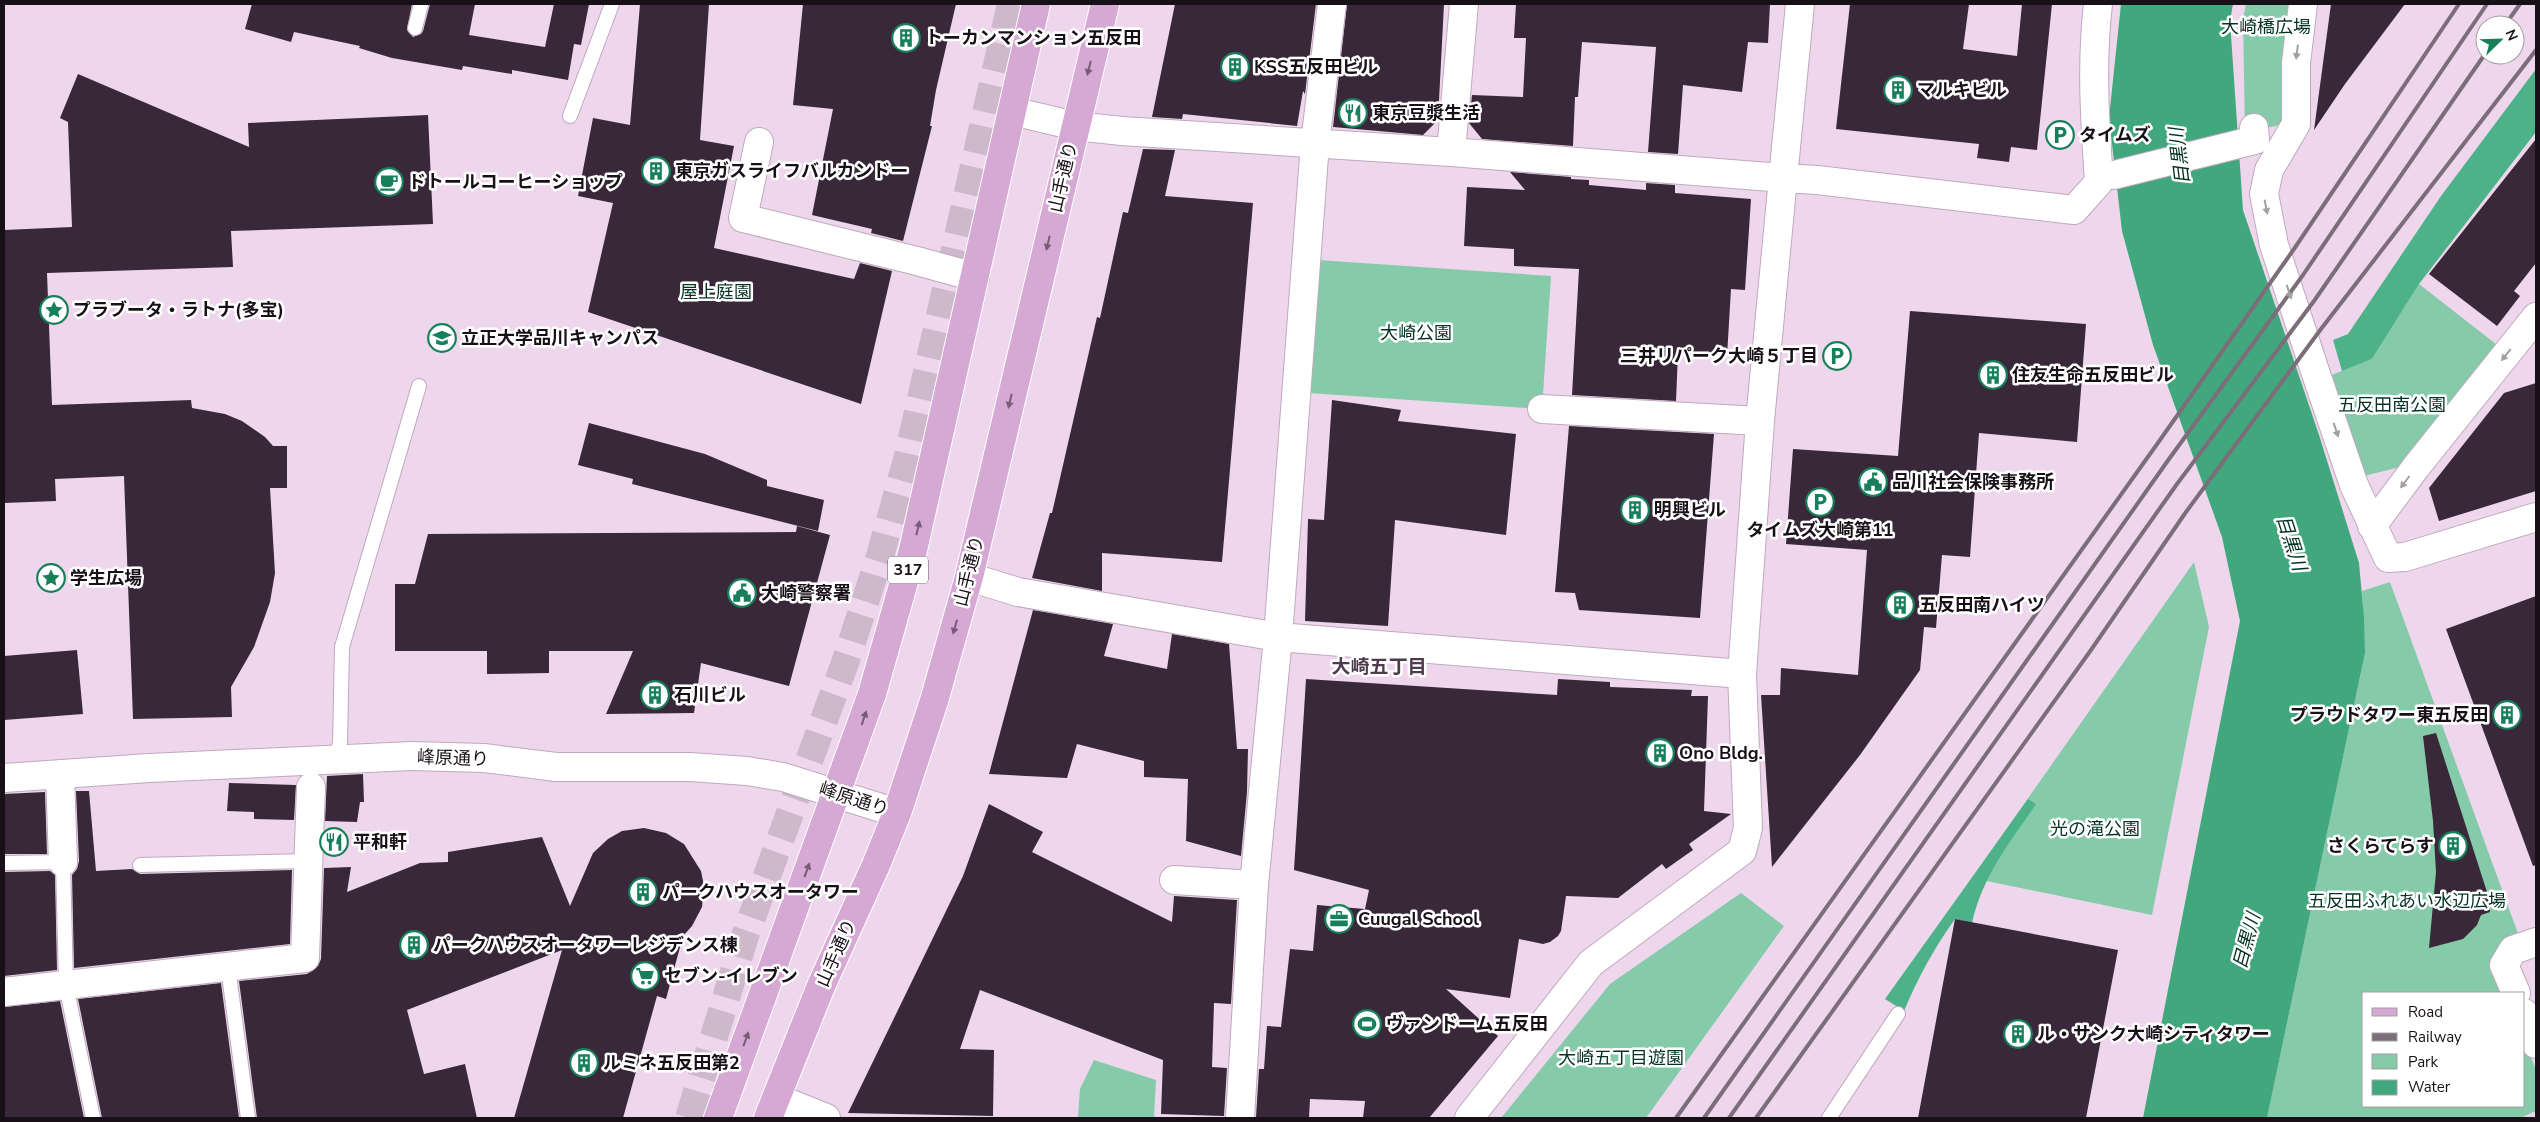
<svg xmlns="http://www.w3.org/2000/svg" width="2540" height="1122" font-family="'Nunito Sans','Noto Sans JP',sans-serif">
<rect width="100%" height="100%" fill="#eed7ec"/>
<path fill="#85cbaa" d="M 2246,4 L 2290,4 L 2286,124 L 2245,132 L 2243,19 Z
M 1318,260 L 1551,276 L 1542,409 L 1309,393 Z
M 2419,284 L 2501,348 L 2408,465 L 2364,476 L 2329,376 L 2372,359 Z
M 2194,562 L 2209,627 L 2152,915 L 1972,878 Z
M 2390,582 L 2520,939 L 2506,993 L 2364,993 L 2364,1106 L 2524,1106 L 2524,1039 L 2536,1070 L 2536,1111 L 2520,1118 L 2267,1118 L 2365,653 L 2362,591 Z
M 1741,893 L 1784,926 L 1646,1118 L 1501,1118 L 1610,984 Z
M 1094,1060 L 1156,1080 L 1154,1118 L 1078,1117 L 1080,1089 Z"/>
<path fill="#4eb288" d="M 2536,69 L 2536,132 L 2419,284 L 2372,359 L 2342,371 L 2333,340 L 2348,334 L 2441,196 Z
M 2028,799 L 2036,804 C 2009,844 1983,875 1972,923 L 1955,919 C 1934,948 1918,978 1904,1011 L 1885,999 Z"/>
<path fill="#41a77d" d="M 2121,4 L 2233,4 L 2230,21 L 2243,210 L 2319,435 L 2359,563 L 2364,618 L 2365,653 L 2267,1118 L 2143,1118 L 2240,621 L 2222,537 L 2153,345 L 2122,231 L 2109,118 Z"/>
<path fill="#392839" d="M 252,4 L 412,4 L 407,30 L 413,37 L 421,34 L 423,31 L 430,4 L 475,4 L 469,35 L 545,47 L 554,4 L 589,4 L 581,45 L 574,44 L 568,80 L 512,70 L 512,74 L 463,66 L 462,70 L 392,58 L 359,48 L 360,46 L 294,32 L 291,42 L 245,29 Z
M 640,4 L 709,4 L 700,140 L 734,146 L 714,248 L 854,279 L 860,263 L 892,271 L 861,404 L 588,312 L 613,203 L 578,196 L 593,118 L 630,125 Z
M 803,4 L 956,4 L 936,90 L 930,126 L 932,126 L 903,241 L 871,233 L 872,229 L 812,215 L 833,109 L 793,105 Z
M 1175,4 L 1316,4 L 1305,94 L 1303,91 L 1297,126 L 1183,114 L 1182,119 L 1152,117 Z
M 1347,4 L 1444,4 L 1438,120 L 1423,135 L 1333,127 Z
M 1516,4 L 1770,4 L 1768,43 L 1748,42 L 1742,92 L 1683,85 L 1678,154 L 1648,152 L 1656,47 L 1582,42 L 1578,97 L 1575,97 L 1573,146 L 1482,139 L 1469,123 L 1472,95 L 1523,97 L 1526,38 L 1514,38 Z
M 1850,4 L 1969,4 L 1963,49 L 2017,56 L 2022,4 L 2052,4 L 2037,150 L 2011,147 L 2009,162 L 1977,158 L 1979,144 L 1836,129 Z
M 2331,4 L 2405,4 L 2345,84 L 2314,130 Z
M 78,74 L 249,147 L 248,123 L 428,115 L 433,224 L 231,231 L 233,267 L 47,273 L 52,405 L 191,400 L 192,408 L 225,414 L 242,421 L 265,437 L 273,446 L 287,446 L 287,488 L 270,488 L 275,573 L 270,602 L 254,647 L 231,687 L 232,717 L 133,719 L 124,476 L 55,479 L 56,501 L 4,503 L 4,230 L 72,227 L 68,122 L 60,118 Z
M 2536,139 L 2536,263 L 2514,291 L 2520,296 L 2497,326 L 2429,274 Z
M 1143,149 L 1175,150 L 1165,196 L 1253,203 L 1222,562 L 1102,553 L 1102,591 L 1032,578 L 1050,513 L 1052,513 L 1097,317 L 1100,318 L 1123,212 L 1128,213 Z
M 1510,172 L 1571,177 L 1571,179 L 1589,180 L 1589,185 L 1646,190 L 1646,183 L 1675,185 L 1675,193 L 1751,199 L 1745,290 L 1731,289 L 1727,356 L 1678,353 L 1676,401 L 1572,395 L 1579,269 L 1514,266 L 1514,249 L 1464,246 L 1467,187 L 1525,190 Z
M 1910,311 L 2086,324 L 2077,442 L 1979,433 L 1970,557 L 1942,555 L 1936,628 L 1924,627 L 1920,670 L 1860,755 L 1772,867 L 1761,695 L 1780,695 L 1781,668 L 1858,675 L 1867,550 L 1786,544 L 1793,449 L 1898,456 Z
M 2536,383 L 2536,491 L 2439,521 L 2429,488 L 2504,393 Z
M 1332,400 L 1401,410 L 1398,421 L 1516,434 L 1506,535 L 1395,520 L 1388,626 L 1305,621 L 1308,519 L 1324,520 Z
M 589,423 L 705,454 L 767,480 L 767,486 L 824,500 L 818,531 L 632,484 L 633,479 L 578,465 Z
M 1569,426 L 1714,434 L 1700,618 L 1579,610 L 1575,593 L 1555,592 Z
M 797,526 L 830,535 L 789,686 L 701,663 L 694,713 L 606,714 L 633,651 L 549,651 L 549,673 L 487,674 L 487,651 L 395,651 L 395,584 L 415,584 L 428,534 L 796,532 Z
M 2536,596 L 2536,865 L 2533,866 L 2446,629 Z
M 1033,610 L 1113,624 L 1104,656 L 1167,669 L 1172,634 L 1229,644 L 1237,749 L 1248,749 L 1247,792 L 1241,856 L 1186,841 L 1188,779 L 1144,777 L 1144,761 L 1077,744 L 1067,778 L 989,774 Z
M 77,650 L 83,714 L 4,720 L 4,656 Z
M 1306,679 L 1557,695 L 1558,679 L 1610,682 L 1610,687 L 1692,690 L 1691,696 L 1708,696 L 1704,811 L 1731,814 L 1689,844 L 1693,850 L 1666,869 L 1662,864 L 1618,898 L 1566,896 L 1561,931 L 1558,936 L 1550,942 L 1543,944 L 1519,939 L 1510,998 L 1446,989 L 1498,1036 L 1429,1118 L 1363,1118 L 1365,1101 L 1310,1099 L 1309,1118 L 1256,1117 L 1259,1069 L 1264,1069 L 1267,1026 L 1281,1027 L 1290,949 L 1313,951 L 1317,905 L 1365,909 L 1369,890 L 1294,870 Z
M 2436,733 L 2487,892 L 2490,912 L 2481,915 L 2477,925 L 2463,939 L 2429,948 L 2436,872 L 2433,821 L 2423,736 Z
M 363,774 L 364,802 L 360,802 L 357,822 L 325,821 L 327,776 Z
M 229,783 L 296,785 L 294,820 L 254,819 L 254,812 L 227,811 Z
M 76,791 L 89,791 L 96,871 L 132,869 L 140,874 L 292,870 L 290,944 L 74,968 L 72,875 L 77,869 L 79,861 Z
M 45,792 L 47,854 L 4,854 L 4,794 Z
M 989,804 L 1043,832 L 1032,852 L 1172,922 L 1174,896 L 1237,900 L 1231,1004 L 1214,1003 L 1212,1067 L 1227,1068 L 1224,1116 L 1161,1114 L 1163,1060 L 980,990 L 960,1049 L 994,1050 L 993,1116 L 848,1113 L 963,876 Z
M 644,828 L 666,833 L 684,844 L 701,871 L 704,886 L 702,907 L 692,926 L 683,936 L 666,999 L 657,996 L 623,1118 L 514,1118 L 562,950 L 407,1010 L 424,1074 L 465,1064 L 477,1118 L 257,1118 L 239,981 L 307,974 L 318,966 L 321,959 L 324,868 L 351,867 L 347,892 L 420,863 L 448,862 L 448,852 L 542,837 L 570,906 L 593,853 L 608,839 L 622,831 Z
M 50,871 L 55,875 L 57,970 L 4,976 L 4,872 Z
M 1955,919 L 2118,950 L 2086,1118 L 1918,1118 Z
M 221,983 L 239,1118 L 102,1118 L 78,999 Z
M 60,1001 L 84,1118 L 4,1118 L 4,1007 Z"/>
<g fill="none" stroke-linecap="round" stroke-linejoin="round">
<path stroke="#ceb9cc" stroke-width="28" stroke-dasharray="28 14" stroke-linecap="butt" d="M 689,1118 L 745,936 L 846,660 L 880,556 L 907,460 L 1011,4"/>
<defs>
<path id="lane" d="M 415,28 L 421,4
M 570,116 L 612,4
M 335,760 L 340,743 L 342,647 L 419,386
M 4,863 L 63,862 L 66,985 L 93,1118
M 140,865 L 308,861
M 228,967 L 248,1118
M 1829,1118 L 1898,1014"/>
<path id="street" d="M 1800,4 L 1783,178 L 1817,180 L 2074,210 L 2099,182 C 2095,122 2091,64 2098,4
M 2303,4 L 2296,63 L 2296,124 L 2269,170 L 2264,194 L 2274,245 L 2314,368 L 2354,485 L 2388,558 L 2405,557 L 2536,517
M 1012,111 L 1075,126 L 1122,131 L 1451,152 L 1783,178 L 1760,421 L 1742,674
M 759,142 L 743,218 L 917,261 L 975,277
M 1451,152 L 1464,4
M 2114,175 L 2255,140 L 2254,128
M 1542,409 L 1760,421
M 2372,526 L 2416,467 L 2536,317
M 969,577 L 1018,592 L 1278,637 L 1315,143 L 1332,4
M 60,774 L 63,862
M 4,778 L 149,768 L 412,756
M 1174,880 L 1254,885 L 1240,1118
M 1254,885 L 1278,637 L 1742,674 L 1748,828 L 1742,851 L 1591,963 L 1469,1118
M 4,992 L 305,958 L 311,787
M 2516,993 L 2504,965 L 2513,950 L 2536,942
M 2524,1013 L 2536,1044
M 776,1098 L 826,1118"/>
<path id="secondary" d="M 412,756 L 484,758 L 556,767 L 690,767 L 747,771 L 783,777 L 897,813"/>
<path id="primary" d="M 718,1118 L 872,694 L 913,550 L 1036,4
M 768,1118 L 821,986 L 876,865 L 897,813 L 934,701 L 969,577 L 1105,4"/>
</defs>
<use href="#lane" stroke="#bfa9bd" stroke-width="16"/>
<use href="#street" stroke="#bfa9bd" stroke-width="30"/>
<use href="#secondary" stroke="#bfa9bd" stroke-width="30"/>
<use href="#primary" stroke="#fff" stroke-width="30"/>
<use href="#lane" stroke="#fff" stroke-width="14"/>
<use href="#street" stroke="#fff" stroke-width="28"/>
<use href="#secondary" stroke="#fff" stroke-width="28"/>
<use href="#primary" stroke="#d6a9d5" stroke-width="28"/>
<path stroke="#7c6d7a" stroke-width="4" d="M 2505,25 L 2520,4
M 1676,1118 L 2160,440 L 2294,249 L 2459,4
M 1704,1118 L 2169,459 L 2303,275 L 2487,4
M 1729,1118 L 2177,484 L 2314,301 L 2485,54
M 1756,1118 L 2091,650 L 2186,512 L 2321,329 L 2536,50"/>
</g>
<defs><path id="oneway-solid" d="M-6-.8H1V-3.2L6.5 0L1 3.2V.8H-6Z" transform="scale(1.25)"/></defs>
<g fill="#a39fa2">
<use href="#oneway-solid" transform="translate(2297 52) rotate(97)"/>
<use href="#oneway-solid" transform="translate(2266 207) rotate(79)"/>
<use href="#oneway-solid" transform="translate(2289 292) rotate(72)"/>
<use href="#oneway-solid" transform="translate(2506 355) rotate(129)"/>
<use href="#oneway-solid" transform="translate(2336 430) rotate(71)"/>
<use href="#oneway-solid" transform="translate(2405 482) rotate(127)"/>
</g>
<g fill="#775c76">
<use href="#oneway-solid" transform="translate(1089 68) rotate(104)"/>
<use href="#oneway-solid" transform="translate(1048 243) rotate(103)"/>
<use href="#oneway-solid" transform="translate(1010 401) rotate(103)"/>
<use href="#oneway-solid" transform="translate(918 528) rotate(-77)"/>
<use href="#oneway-solid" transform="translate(955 627) rotate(106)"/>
<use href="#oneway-solid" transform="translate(864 718) rotate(-71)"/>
<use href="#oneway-solid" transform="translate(807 870) rotate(-70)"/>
<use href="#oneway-solid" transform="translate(746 1039) rotate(-70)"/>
</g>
<defs>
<symbol id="building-ring" viewBox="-11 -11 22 22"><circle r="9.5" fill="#fff" stroke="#17805a" stroke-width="1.5"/><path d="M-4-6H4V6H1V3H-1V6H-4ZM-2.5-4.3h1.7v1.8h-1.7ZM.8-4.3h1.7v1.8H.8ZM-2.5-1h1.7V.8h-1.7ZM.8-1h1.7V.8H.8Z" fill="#17805a"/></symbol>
<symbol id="restaurant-ring" viewBox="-11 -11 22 22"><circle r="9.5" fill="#fff" stroke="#17805a" stroke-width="1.5"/><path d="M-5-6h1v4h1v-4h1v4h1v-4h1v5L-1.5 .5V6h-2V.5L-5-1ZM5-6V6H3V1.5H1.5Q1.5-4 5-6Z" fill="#17805a"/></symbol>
<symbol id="parking-ring" viewBox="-11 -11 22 22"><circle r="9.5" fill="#fff" stroke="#17805a" stroke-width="1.5"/><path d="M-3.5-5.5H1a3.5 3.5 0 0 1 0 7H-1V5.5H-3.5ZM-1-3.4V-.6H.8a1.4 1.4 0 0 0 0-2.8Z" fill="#17805a"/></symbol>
<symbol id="cafe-ring" viewBox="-11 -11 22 22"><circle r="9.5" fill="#fff" stroke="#17805a" stroke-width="1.5"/><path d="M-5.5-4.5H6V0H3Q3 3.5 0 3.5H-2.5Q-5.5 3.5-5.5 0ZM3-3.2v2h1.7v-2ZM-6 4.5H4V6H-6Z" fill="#17805a"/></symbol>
<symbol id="sight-ring" viewBox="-11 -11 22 22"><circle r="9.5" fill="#fff" stroke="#17805a" stroke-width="1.5"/><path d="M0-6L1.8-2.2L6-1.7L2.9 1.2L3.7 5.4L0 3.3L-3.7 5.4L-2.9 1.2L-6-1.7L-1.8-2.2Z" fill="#17805a"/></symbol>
<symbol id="university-ring" viewBox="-11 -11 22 22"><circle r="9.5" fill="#fff" stroke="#17805a" stroke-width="1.5"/><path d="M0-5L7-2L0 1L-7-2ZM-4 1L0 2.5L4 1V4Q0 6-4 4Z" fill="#17805a"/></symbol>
<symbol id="civic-ring" viewBox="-11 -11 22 22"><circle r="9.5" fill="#fff" stroke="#17805a" stroke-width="1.5"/><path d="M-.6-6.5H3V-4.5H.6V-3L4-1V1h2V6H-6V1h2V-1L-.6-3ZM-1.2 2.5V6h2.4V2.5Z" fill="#17805a"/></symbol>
<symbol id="office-ring" viewBox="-11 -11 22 22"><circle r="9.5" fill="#fff" stroke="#17805a" stroke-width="1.5"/><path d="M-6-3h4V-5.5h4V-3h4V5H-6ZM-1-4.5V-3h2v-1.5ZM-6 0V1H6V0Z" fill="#17805a"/></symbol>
<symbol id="supermarket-ring" viewBox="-11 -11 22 22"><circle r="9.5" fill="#fff" stroke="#17805a" stroke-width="1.5"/><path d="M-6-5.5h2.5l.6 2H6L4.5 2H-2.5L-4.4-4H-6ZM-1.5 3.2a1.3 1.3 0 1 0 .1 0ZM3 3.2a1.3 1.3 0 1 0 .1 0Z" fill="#17805a"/></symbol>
<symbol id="stadium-ring" viewBox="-11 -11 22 22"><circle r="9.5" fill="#fff" stroke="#17805a" stroke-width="1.5"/><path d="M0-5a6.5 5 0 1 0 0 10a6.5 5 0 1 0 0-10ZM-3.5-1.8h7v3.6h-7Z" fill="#17805a"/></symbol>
</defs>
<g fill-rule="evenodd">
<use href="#building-ring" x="890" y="22" width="32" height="32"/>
<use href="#building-ring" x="1219" y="51" width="32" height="32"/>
<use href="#building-ring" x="1882" y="74" width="32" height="32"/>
<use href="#restaurant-ring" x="1337" y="97" width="32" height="32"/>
<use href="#parking-ring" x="2044" y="119" width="32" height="32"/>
<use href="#building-ring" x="640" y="155" width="32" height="32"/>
<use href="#cafe-ring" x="373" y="166" width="32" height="32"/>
<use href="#sight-ring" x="38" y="294" width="32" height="32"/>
<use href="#university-ring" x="426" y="322" width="32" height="32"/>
<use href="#parking-ring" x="1821" y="340" width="32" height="32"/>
<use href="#building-ring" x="1977" y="359" width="32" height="32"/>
<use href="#civic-ring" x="1857" y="466" width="32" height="32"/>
<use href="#parking-ring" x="1804" y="486" width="32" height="32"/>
<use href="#building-ring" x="1619" y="494" width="32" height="32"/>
<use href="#sight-ring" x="35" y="562" width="32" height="32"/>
<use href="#civic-ring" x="726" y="577" width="32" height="32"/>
<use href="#building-ring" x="1884" y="589" width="32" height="32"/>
<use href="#building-ring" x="639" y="679" width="32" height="32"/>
<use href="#building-ring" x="2491" y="699" width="32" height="32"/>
<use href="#building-ring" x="1644" y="737" width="32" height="32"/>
<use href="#restaurant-ring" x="318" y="826" width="32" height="32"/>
<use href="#building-ring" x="2437" y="830" width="32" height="32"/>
<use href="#building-ring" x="627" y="876" width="32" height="32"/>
<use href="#office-ring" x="1323" y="903" width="32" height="32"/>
<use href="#building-ring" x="398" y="929" width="32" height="32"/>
<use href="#supermarket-ring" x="629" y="960" width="32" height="32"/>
<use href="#stadium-ring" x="1351" y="1008" width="32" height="32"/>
<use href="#building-ring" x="2002" y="1018" width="32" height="32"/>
<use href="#building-ring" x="568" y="1047" width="32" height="32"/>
</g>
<g text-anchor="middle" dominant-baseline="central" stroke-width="5" stroke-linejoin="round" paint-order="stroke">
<rect fill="#fff" stroke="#5d585d" stroke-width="1" x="888" y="556.5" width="40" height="27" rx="4"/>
<g font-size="16" font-weight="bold" fill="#181017">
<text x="908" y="570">317</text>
</g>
<g font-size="18" fill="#053322" stroke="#fff">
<text x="2266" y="27">大崎橋広場</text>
<text x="716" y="292">屋上庭園</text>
<text x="1416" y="333">大崎公園</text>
<text x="2392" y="405">五反田南公園</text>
<text x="2095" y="829">光の滝公園</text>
<text x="2407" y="901">五反田ふれあい水辺広場</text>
<text x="1621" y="1058">大崎五丁目遊園</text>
</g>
<g font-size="18" font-weight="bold" fill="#181017" stroke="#fff" text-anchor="start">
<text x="925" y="38">トーカンマンション五反田</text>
<text x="1254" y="67">KSS五反田ビル</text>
<text x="1917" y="90">マルキビル</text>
<text x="1372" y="113">東京豆漿生活</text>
<text x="2079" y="135">タイムズ</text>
<text x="675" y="171">東京ガスライフバルカンドー</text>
<text x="408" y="182">ドトールコーヒーショップ</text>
<text x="73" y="310">プラブータ・ラトナ(多宝)</text>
<text x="461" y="338">立正大学品川キャンパス</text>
<text x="1818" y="356" text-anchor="end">三井リパーク大崎５丁目</text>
<text x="2012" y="375">住友生命五反田ビル</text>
<text x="1892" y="482">品川社会保険事務所</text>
<text x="1654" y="510">明興ビル</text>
<text x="1820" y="530" text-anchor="middle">タイムズ大崎第11</text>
<text x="70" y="578">学生広場</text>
<text x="761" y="593">大崎警察署</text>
<text x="1919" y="605">五反田南ハイツ</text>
<text x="674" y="695">石川ビル</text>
<text x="2488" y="715" text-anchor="end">プラウドタワー東五反田</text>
<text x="1679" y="753">Ono Bldg.</text>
<text x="353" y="842">平和軒</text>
<text x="2434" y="846" text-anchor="end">さくらてらす</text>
<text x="662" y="892">パークハウスオータワー</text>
<text x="1358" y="919">Cuugal School</text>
<text x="433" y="945">パークハウスオータワーレジデンス棟</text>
<text x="664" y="976">セブン-イレブン</text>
<text x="1386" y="1024">ヴァンドーム五反田</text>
<text x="2037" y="1034">ル・サンク大崎シティタワー</text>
<text x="603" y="1063">ルミネ五反田第2</text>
</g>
<g font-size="18" fill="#181017" stroke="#fff">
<text transform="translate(1063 177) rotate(-77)">山手通り</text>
<text transform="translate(969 571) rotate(-76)">山手通り</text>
<text transform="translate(453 758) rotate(2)">峰原通り</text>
<text transform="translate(854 799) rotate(18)">峰原通り</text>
<text transform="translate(836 953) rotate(-66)">山手通り</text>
</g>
<g font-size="19" font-style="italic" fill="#043221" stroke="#fff">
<text transform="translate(2180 156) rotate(-97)">目黒川</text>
<text transform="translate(2291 543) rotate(72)">目黒川</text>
<text transform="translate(2247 941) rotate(-75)">目黒川</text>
</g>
<g font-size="19" font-weight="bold" fill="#4e3b4d" stroke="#fff">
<text x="1379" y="667">大崎五丁目</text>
</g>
</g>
<rect width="2540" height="1122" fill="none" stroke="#181017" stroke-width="10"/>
<rect x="2362" y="992" width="162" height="115" fill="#ffffff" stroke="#a39fa2"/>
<rect x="2372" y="1008" width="25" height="8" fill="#d6a9d5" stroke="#a39fa2"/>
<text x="2408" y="1017" font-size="15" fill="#181017">Road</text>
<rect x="2372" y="1033" width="25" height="8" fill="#7c6d7a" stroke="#a39fa2"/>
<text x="2408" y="1042" font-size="15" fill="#181017">Railway</text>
<rect x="2372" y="1054" width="25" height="15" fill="#85cbaa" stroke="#a39fa2"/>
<text x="2408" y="1067" font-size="15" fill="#181017">Park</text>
<rect x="2372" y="1080" width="25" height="15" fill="#41a77d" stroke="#a39fa2"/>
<text x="2408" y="1092" font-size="15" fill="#181017">Water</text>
<g transform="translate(2500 40) rotate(67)"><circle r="24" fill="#ffffff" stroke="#a39fa2"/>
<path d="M0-4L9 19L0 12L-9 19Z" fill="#17805a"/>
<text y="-8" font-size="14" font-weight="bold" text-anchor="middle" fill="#181017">N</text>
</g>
</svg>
